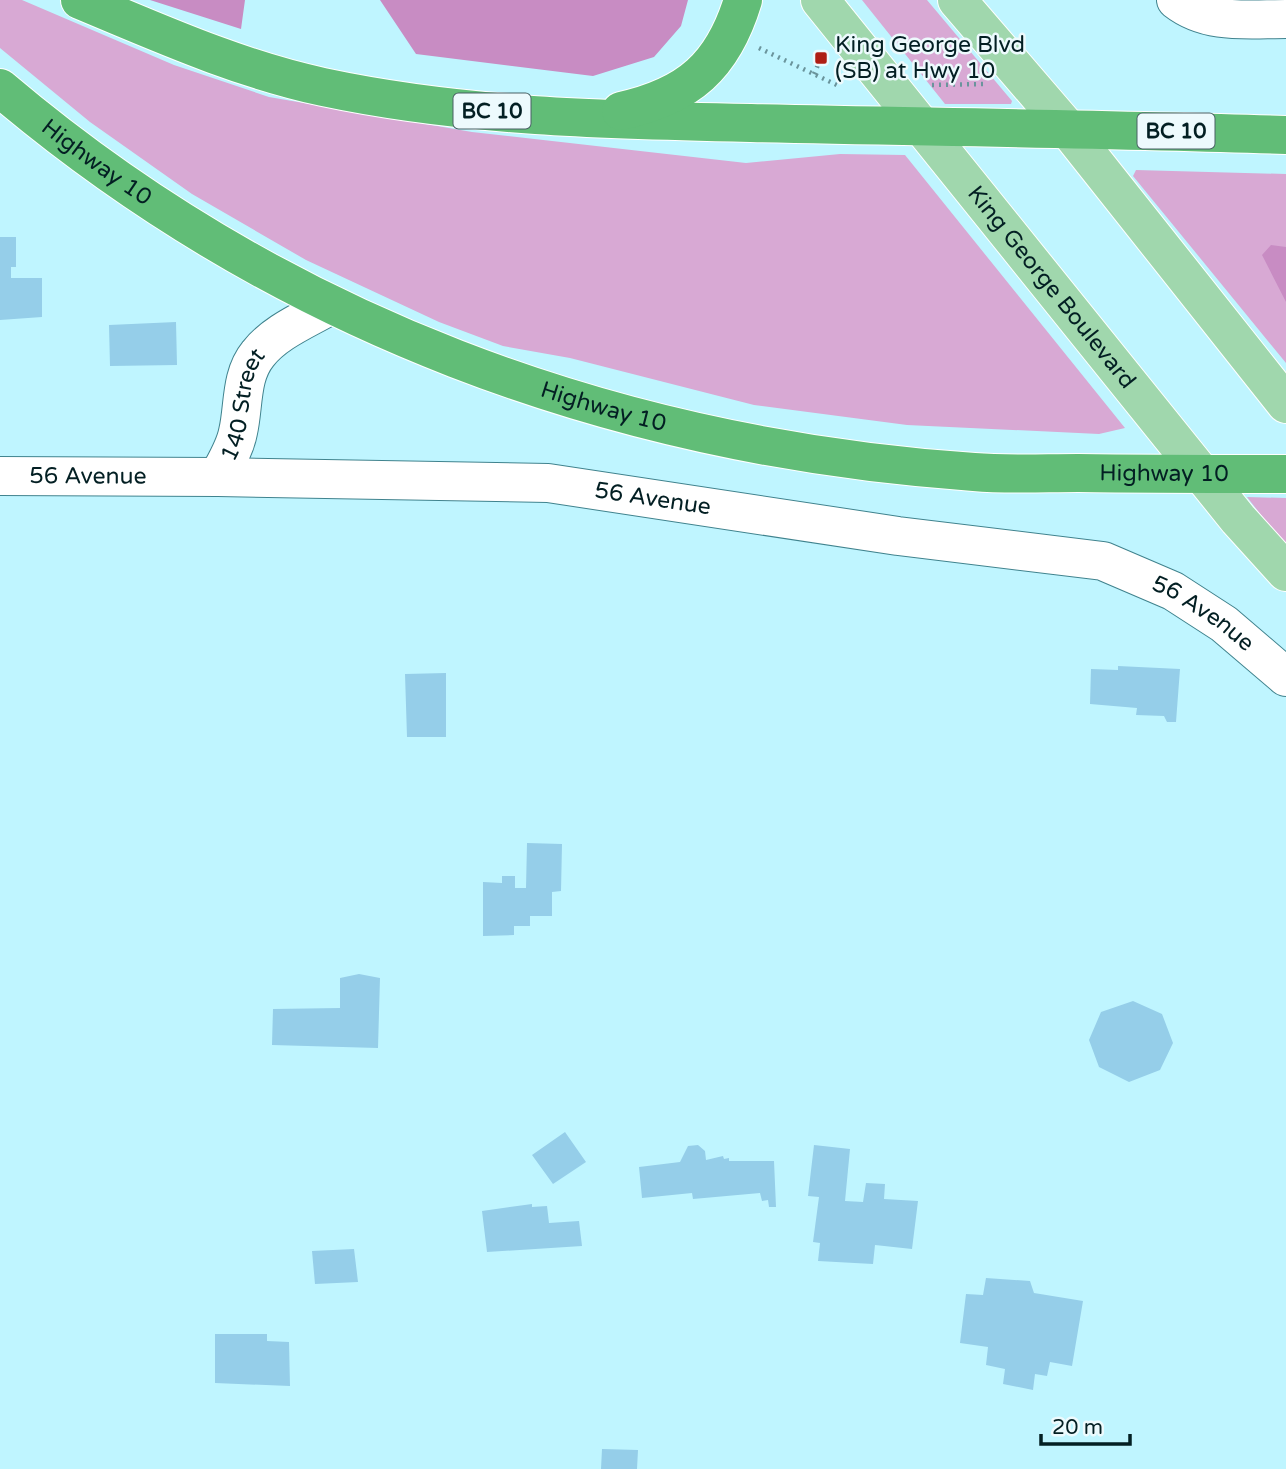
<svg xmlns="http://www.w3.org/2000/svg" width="1286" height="1469" font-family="'Varela Round',sans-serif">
<rect width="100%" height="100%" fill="#bff5ff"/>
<path fill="#d8a9d4" d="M 0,0 L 22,0 L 174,65 L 269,97 L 472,132 L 746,163 L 840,154 L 905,155 L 1125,428 L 1099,434 L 907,425 L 754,405 L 570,358 L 503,346 L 439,322 L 306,260 L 192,194 L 90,122 L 0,48 Z
M 862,0 L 927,0 L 1012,101 L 1011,104 L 945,104 Z
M 1136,170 L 1286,174 L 1286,363 L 1133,176 Z
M 1247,497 L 1286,498 L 1286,547 Z"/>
<path fill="#c88cc3" d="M 150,0 L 245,0 L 241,29 Z
M 380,0 L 688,0 L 681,26 L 654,57 L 593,76 L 416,54 Z
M 1271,245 L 1286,247 L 1286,302 L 1262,255 Z"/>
<path fill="#95cee9" d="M 0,237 L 16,237 L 16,267 L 11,267 L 11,278 L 42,278 L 42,317 L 0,320 Z
M 176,322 L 177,365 L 110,366 L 109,325 Z
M 1118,666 L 1180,669 L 1176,722 L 1167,722 L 1164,716 L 1136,715 L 1137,708 L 1090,704 L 1091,669 L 1118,670 Z
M 446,673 L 446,737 L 407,737 L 405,674 Z
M 527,843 L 562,844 L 561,891 L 552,892 L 552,916 L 530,916 L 530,926 L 514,926 L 514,935 L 483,936 L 483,882 L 502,883 L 502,876 L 515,876 L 515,888 L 526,888 Z
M 359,974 L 380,978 L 378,1048 L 272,1045 L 273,1009 L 340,1008 L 340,978 Z
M 1133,1001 L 1162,1014 L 1173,1043 L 1160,1070 L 1129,1082 L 1099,1067 L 1089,1040 L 1101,1012 Z
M 565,1132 L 586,1162 L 553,1184 L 532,1155 Z
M 698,1145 L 705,1151 L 706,1160 L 723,1156 L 724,1159 L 729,1158 L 729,1161 L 774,1161 L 776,1207 L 769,1207 L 768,1200 L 762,1201 L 760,1193 L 693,1199 L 692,1193 L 642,1198 L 639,1167 L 680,1162 L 688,1146 Z
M 814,1145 L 850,1149 L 845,1201 L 863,1202 L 866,1183 L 885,1184 L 884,1199 L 918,1201 L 912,1249 L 875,1245 L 873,1264 L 818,1261 L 820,1243 L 813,1242 L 819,1197 L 808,1196 Z
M 532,1204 L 532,1207 L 547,1206 L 549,1223 L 579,1221 L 582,1246 L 487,1252 L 482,1211 Z
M 354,1249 L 358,1282 L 315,1284 L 312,1251 Z
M 986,1278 L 1030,1281 L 1034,1293 L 1083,1301 L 1072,1366 L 1050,1362 L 1047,1376 L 1035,1374 L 1033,1390 L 1003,1384 L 1005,1369 L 986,1365 L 988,1347 L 960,1343 L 966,1294 L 983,1295 Z
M 215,1334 L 267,1334 L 267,1341 L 289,1342 L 290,1386 L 215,1383 Z
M 602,1449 L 638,1450 L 637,1469 L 601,1469 Z"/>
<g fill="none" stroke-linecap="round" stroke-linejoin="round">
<defs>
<g id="minor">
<path d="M 1176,0 C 1208,25 1248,19 1286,19"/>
<path id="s1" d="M 0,476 L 218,477 L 548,483 L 898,536 L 1103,561 L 1173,591 L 1224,624 L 1286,677"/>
<path id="s2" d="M 218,477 C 226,462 235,448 238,432 C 244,407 240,376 258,354 C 275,332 305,320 329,306"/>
</g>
<g id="major">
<path id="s3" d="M 820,0 L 1238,519 L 1286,572"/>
<path d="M 957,0 L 1067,128 L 1286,404"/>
</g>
<g id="highway">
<path d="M 80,0 C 159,33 239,69 323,87 C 464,117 608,120 751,123 C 929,127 1108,129 1286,135"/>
<path id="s4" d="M 0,88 C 277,323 614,447 974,472 C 1009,475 1044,473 1078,473 C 1148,474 1217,474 1286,474"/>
<path d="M 621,111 C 689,96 723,66 743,0"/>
</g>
</defs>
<use href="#minor" stroke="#40838e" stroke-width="40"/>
<use href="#major" stroke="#fff" stroke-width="40"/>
<use href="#highway" stroke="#fff" stroke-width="40"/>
<path stroke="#6a949c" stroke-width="4.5" stroke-dasharray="2 5" stroke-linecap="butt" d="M 759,48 L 841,87
M 814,74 L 821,58
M 932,85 L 986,84"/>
<use href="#minor" stroke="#fff" stroke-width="38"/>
<use href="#major" stroke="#a0d7ad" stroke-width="38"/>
<use href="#highway" stroke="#61bd77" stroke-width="38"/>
</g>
<rect fill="#ae1e14" stroke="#edfafd" stroke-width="2.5" x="814" y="51" width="14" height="14" rx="3.5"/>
<g text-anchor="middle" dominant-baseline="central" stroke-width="5" stroke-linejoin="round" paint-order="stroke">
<g fill="#edfafd" stroke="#496164" stroke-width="2">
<rect x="453.5" y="93.5" width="77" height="35" rx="5"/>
<rect x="1137.5" y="113.5" width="77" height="35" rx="5"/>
</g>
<g font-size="21" font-weight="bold" fill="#031f23">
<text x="492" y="111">BC 10</text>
<text x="1176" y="131">BC 10</text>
</g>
<g font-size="23" fill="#031f23" stroke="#edfafd" text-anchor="start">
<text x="835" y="45">King George Blvd<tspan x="835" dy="26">(SB) at Hwy 10</tspan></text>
</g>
<g font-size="23" fill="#031f23" stroke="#edfafd">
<text stroke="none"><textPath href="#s4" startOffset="122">Highway 10</textPath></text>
<text stroke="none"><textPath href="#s3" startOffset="369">King George Boulevard</textPath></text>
<text stroke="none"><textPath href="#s2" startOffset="77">140 Street</textPath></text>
<text stroke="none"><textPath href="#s4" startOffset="688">Highway 10</textPath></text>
<text stroke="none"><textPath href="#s4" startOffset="1255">Highway 10</textPath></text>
<text stroke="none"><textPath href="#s1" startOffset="88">56 Avenue</textPath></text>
<text stroke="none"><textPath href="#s1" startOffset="654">56 Avenue</textPath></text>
<text stroke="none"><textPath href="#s1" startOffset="1222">56 Avenue</textPath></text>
</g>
</g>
<path d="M1041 1434v10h89v-10" fill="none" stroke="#031f23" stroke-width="3.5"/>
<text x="1052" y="1434" font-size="21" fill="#031f23" stroke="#edfafd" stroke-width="5" paint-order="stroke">20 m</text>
</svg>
